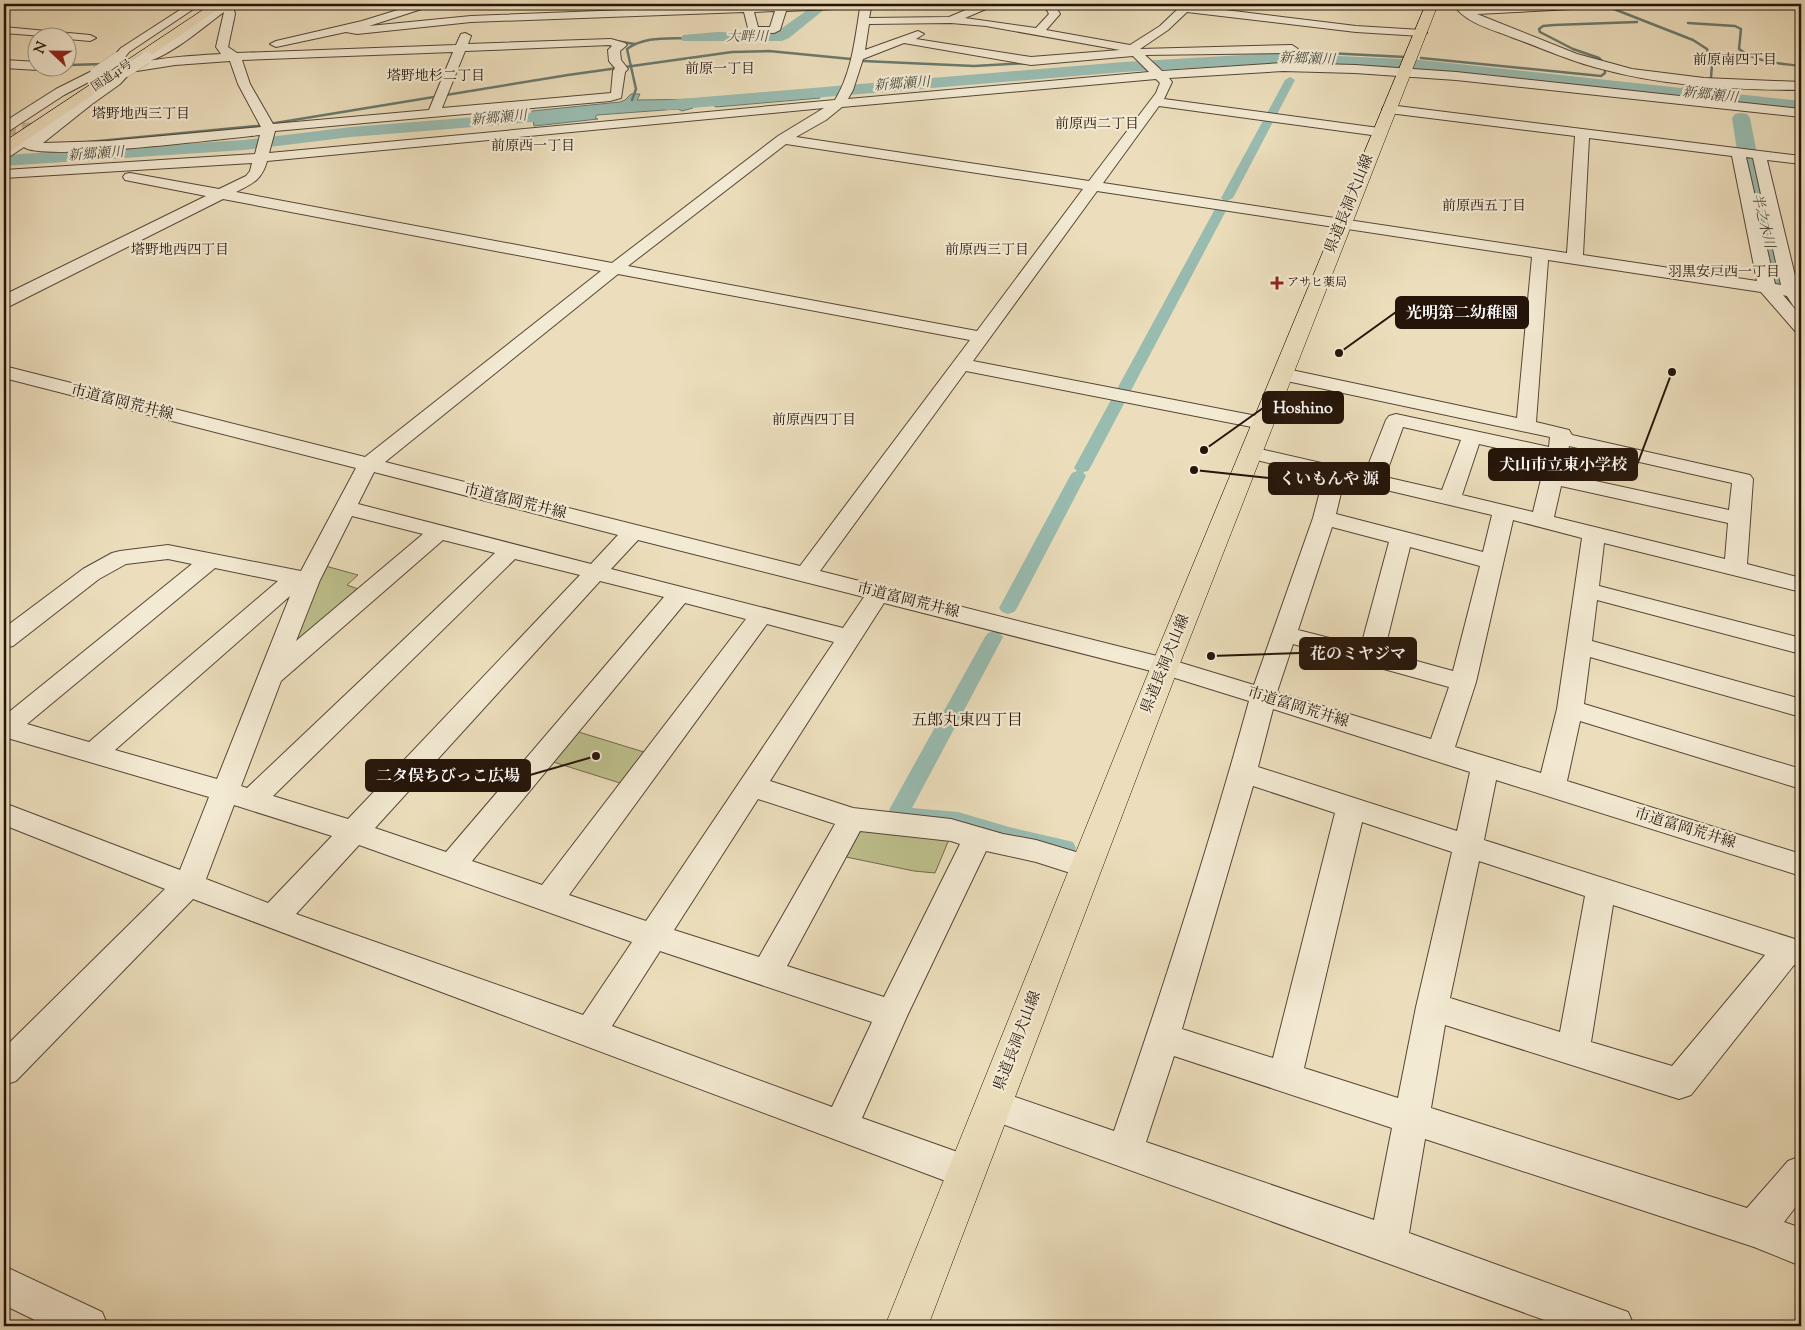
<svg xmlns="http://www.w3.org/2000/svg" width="1805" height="1330" font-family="'Sorts Mill Goudy','Noto Serif JP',serif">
<rect width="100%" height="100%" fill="#ecdebc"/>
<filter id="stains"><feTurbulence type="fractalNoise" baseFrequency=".004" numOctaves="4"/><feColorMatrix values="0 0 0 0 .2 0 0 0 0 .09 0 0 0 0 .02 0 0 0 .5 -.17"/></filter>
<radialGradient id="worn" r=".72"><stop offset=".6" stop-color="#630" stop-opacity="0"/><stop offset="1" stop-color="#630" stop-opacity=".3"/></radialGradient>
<path fill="#bdc08d" stroke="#706a4b" d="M 322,565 L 358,575 L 347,585 L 361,590 L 287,649 Z
M 572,730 L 644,752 L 620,783 L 547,760 Z
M 861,830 L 950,837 L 935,873 L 914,871 L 846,857 Z"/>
<path fill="#99bcb1" stroke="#6a796e" d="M 631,94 L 640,94 L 637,100 L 706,99 L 714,102 L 818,94 L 820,98 L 716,107 L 713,105 L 691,106 L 693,108 L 682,111 L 678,109 L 597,115 L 595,118 L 598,119 L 534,126 L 532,111 L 620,102 L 625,100 Z"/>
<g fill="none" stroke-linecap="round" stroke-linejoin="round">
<path stroke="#6a796e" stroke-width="2.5" d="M 1601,4 L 1693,40 L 1707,49 L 1712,64 L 1711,78 L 1693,87 L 1672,91
M 1688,23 L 1735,26 L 1741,29 L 1739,49 C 1757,63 1779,63 1801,66
M 609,40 L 635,44
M 1288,51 L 1405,57
M 1421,58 L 1601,76 L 1605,73 L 1604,63 L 1599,58 L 1573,49 L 1540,32 L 1539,29 L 1543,26 L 1554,25 L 1637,22
M 863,61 L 974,66 L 1029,63
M 68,65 L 105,64
M 632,100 L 636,89 L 627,49 C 645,36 667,39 688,38
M 88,142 L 257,126 L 568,75 L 732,52 L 769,51 L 851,59"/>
<path fill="#99bcb1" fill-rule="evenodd" d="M 1290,77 L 1295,80 L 1233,198 L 1227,201 L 1223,200 L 1221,198 L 1285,80 Z
M 1222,204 L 1228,207 L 1090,468 L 1088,471 L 1083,472 L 1086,476 L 1017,608 L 1014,612 L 1008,614 L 1002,612 L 999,608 L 1070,476 L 1072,473 L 1077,471 L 1074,468 L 1216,207 Z
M 994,631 L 1000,633 L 1003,637 L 912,808 L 958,812 L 1009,827 L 1065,840 L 1073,842 L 1076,848 L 1073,854 L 1065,856 L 1009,843 L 958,828 L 905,823 L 898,821 L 889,810 L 985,637 L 988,633 Z"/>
<path fill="#99bcb1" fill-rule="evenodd" d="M 816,4 L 831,4 L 789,38 L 782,41 L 683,41 L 681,38 L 683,35 L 717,32 L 775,33 Z
M 1276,53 L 1421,60 L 1801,101 L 1801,111 L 1421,70 L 1276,63 L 1124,72 L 668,110 L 662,109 L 660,105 L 662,101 L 668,100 L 1124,62 Z
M 576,109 L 582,110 L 585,114 L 582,118 L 351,137 L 244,150 L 4,166 L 4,155 L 244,140 L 351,127 Z
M 1741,113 L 1747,114 L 1750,118 C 1759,164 1767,209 1780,253 C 1785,270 1789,289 1801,302 L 1801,322 C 1757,312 1739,159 1732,118 L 1735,114 Z"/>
<path stroke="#c4b698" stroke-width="12" stroke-dasharray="12 6" stroke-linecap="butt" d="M 4,129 L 52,128"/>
<defs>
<path id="minor" d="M 189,4 L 201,4 L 129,52 L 122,61 L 114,61 L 112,58 L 121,48 Z
M 222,4 L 234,4 L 233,6 L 235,14 L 228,47 L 237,53 L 456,45 L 461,34 L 465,33 L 471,36 L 468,44 L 611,39 L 625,43 L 627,45 L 620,51 L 621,60 L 628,69 L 625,72 L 621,98 L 610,101 L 275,131 L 269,153 L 835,100 C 852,72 855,39 860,8 L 786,11 L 780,30 L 774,33 L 749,32 L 744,12 L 471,22 L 357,34 L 346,32 L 276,47 L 270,44 L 276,41 L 362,21 L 417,4 L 432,4 L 431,6 L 369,26 L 471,16 L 782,4 L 890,4 L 885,7 L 871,8 L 869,18 L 949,17 L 980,4 L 994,4 L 993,6 L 965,18 L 1036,28 L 1049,14 L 1044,4 L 1054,4 L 1060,14 L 1046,30 L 1130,45 L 1160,26 L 1183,4 L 1194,4 L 1193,6 L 1356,26 L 1421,30 L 1427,33 L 1421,36 L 1356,32 L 1187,12 L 1168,30 L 1140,49 L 1292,45 L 1298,49 L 1292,53 L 1145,55 L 1162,71 L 1283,63 L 1355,65 L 1456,72 L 1801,109 L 1801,117 L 1456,80 L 1355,73 L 1283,71 L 1169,78 L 1172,82 L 1164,99 L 1379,128 L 1386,132 L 1379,136 L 1159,106 L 1103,183 L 1567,253 L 1575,136 L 1389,113 L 1384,112 L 1382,109 L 1384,106 L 1389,105 L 1801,156 L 1801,164 L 1767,160 L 1797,284 L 1801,288 L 1801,308 L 1794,307 L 1787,296 L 1783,295 L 1801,316 L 1801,332 L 1795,331 L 1761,292 L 1548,260 L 1536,422 L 1569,430 L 1572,435 L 1750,475 L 1753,479 L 1747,564 L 1801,578 L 1801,592 L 1604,543 L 1599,586 L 1801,638 L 1801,654 L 1597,600 L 1592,641 L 1801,699 L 1801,717 L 1590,657 L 1584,704 L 1801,769 L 1801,789 L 1580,721 L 1567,781 L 1801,854 L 1801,876 L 1496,780 L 1484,840 L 1801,941 L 1801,967 L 1794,965 L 1691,1095 L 1679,1099 L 1445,1025 L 1431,1108 L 1747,1208 L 1788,1161 L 1801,1156 L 1801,1200 L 1784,1222 L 1801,1228 L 1801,1266 L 1754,1247 L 1425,1139 L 1409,1233 L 1628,1312 L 1634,1326 L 1561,1326 L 980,1116 L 975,1105 L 980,1094 L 992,1089 L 1114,1131 C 1163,989 1209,846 1249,701 L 1159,673 L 884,603 L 770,781 L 853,808 L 951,819 L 1003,834 L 1036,840 L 1096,858 L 1101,866 L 1096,874 L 1086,878 L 1036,862 L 986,851 L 908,1014 L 862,1118 L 980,1160 L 985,1172 L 980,1184 L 967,1189 L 193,899 L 16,1081 L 4,1085 L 4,1048 L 165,889 L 4,825 L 4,803 L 180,870 L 209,797 L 4,737 L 4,716 L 192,564 L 168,559 L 126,564 L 99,579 L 13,646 L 4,648 L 4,628 L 83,569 L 112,553 L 120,551 L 168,545 L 301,571 L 356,468 L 4,378 L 4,366 L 365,457 L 601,271 L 223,199 L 10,306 L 4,307 L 4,295 L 206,196 L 125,180 L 123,177 L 125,174 L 130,173 L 219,189 L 246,176 L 250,171 L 252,163 L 4,178 L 4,170 L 255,154 L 260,135 C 227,138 40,162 24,147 L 9,157 L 4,158 L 4,148 L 18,138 L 47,125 L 112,78 L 122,68 L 126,67 L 132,71 L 120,84 L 92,104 L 43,143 L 108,141 L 261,127 L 238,84 L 230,61 L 175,65 L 137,71 L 131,67 C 140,58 205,55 221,54 L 216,47 L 224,12 C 202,28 172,55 146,62 L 140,58 ZM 775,11 L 770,27 L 758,27 L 754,12 ZM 951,23 L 986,26 L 1120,50 L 1031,57 L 916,39 L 924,34 L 918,31 L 865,50 L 869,24 ZM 904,43 L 1031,65 L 1133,56 L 1149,72 L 848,99 L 853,90 L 863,59 ZM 610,45 L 612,46 L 608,50 L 609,61 L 615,68 L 613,71 L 611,93 L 442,108 L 465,51 ZM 453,52 L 429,110 L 273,124 L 250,84 L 242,60 ZM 1156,79 L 1160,83 L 1156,93 L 1089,181 L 796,137 L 826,120 L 842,107 ZM 824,108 L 778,136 L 612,263 L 236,192 C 252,184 262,180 267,161 ZM 1589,138 L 1732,156 L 1757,281 L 1583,255 ZM 786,144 L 1083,189 L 977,331 L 628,266 ZM 1746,157 L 1753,158 L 1781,285 L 1775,284 ZM 1097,191 L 1532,257 L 1517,418 L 1282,368 L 1275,370 L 1273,374 L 1275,378 L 1282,380 L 1550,437 L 1549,447 L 1396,414 L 1389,416 L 1386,420 L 1365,473 L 1251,447 L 1244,449 L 1241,453 L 1244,457 L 1324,476 L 1313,518 L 1254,685 L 1165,658 L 820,571 L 966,371 L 1262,429 L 1269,427 L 1272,423 L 1269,419 L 1262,417 L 973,361 ZM 618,274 L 970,340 L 800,566 L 385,462 ZM 1403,427 L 1461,440 L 1442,490 L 1385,477 ZM 1479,444 L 1546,459 L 1533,512 L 1462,495 ZM 1569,446 L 1732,483 L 1729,510 L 1563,474 ZM 374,472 L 618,535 L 591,564 L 358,504 ZM 1344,480 L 1492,515 L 1483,552 L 1336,514 ZM 1561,486 L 1728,523 L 1725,559 L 1554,517 ZM 352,516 L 423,534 L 296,641 L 320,580 ZM 1513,520 L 1582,538 L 1557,709 L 1541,773 L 1455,747 L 1476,682 ZM 1332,527 L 1389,542 L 1361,646 L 1298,630 ZM 443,540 L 495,553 L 247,788 L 241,786 L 281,681 ZM 638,540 L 864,597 L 843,628 L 611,569 ZM 1410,547 L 1480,566 L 1453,671 L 1384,652 ZM 515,559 L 580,575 L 348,819 L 273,796 ZM 215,568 L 278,581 L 89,742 L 27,724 ZM 600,581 L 664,597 L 446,852 L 375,828 ZM 290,596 L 217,779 L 115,750 ZM 685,603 L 746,619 L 542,885 L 472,861 ZM 767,624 L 834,642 L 646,921 L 569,895 ZM 1293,644 L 1449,687 L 1431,739 L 1277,692 ZM 1273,709 L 1470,772 L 1457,831 L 1258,767 ZM 1253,786 L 1335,813 L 1273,1058 L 1182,1029 ZM 758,799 L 835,824 L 759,957 L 674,930 ZM 234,805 L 332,836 L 268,903 L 206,879 ZM 1362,822 L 1452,852 L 1416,1007 L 1398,1098 L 1304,1068 ZM 860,831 L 951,841 L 960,844 L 884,997 L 787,966 ZM 359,845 L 632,942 L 583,1015 L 296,914 ZM 1479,861 L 1585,896 L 1560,1032 L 1450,998 ZM 1613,905 L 1765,955 L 1672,1066 L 1591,1042 ZM 660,951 L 872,1022 L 832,1107 L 612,1026 ZM 1174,1056 L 1392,1128 L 1374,1220 L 1146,1142 Z
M 1453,4 L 1464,4 L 1468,8 L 1559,4 L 1616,4 L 1611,7 L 1477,14 L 1577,54 L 1632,69 L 1704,78 L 1801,82 L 1801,90 C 1732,90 1661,86 1594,67 C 1565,59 1539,47 1511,37 C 1491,29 1465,23 1453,4 Z
M 4,27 L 90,35 L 96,38 L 90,41 L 68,39 L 68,38 L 4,33 Z
M 4,60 L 38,62 L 38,68 L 43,68 L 38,70 L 4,68 Z
M 96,69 L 100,70 L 102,73 L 100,76 L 64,95 L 9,131 L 4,132 L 4,122 L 56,89 Z
M 4,1266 L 102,1312 L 108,1326 L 47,1326 L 4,1305 Z"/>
<path id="major" d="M 1426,4 L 1438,4 L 1179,666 L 928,1326 L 885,1326 L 1151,666 Z"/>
<path id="highway" d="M 212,4 L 226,4 L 9,152 L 4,154 L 4,142 Z"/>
</defs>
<use href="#minor" stroke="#564636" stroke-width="2"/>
<use href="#major" stroke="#241409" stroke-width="1"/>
<use href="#highway" stroke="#241409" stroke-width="1"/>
<use href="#minor" fill="#f3ead3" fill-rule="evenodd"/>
<use href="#major" fill="#ecdebc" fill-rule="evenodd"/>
<use href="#highway" fill="#ecdebc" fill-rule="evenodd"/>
<defs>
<path id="minor-bridge" d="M 126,71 L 146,58
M 96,73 L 118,58"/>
</defs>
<use href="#minor-bridge" stroke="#564636" stroke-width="12" stroke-linecap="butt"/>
<use href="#minor-bridge" stroke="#f3ead3" stroke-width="12"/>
</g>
<path fill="#8f2418" stroke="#f3ead3" stroke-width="2" d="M1274.5 275.5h5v5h5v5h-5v5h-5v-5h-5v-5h5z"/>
<g text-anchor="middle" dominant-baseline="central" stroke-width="4.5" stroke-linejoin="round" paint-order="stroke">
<g font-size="12" fill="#241409" stroke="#f3ead3">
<text transform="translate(112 76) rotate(-34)">国道41号</text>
</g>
<g font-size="12" fill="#241409" stroke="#f3ead3" text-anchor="start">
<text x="1287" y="283">アサヒ薬局</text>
</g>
<g font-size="14" font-style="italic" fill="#4d4f44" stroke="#f3ead3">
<text x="747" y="38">大畔川</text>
<text transform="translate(1307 60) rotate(2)">新郷瀬川</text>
<text transform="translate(902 85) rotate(-4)">新郷瀬川</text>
<text transform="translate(1710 96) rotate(6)">新郷瀬川</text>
<text transform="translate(499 119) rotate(-5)">新郷瀬川</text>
<text transform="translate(96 155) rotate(-4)">新郷瀬川</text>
<text transform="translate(1762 221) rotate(76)">半之木川</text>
</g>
<g font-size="14" fill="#241409" stroke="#f3ead3">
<text x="1735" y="61">前原南四丁目</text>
<text x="720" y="70">前原一丁目</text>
<text x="436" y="77">塔野地杉二丁目</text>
<text x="141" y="115">塔野地西三丁目</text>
<text x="1097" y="125">前原西二丁目</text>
<text x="533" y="147">前原西一丁目</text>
<text x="1484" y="207">前原西五丁目</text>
<text x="180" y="251">塔野地西四丁目</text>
<text x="987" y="251">前原西三丁目</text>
<text x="1724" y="273">羽黒安戸西一丁目</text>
<text x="814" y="421">前原西四丁目</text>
</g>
<g font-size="15" fill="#241409" stroke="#f3ead3">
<text transform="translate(1350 204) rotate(-68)">県道長洞犬山線</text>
<text transform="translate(122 403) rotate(14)">市道富岡荒井線</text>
<text transform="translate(515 502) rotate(14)">市道富岡荒井線</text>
<text transform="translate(908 601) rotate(14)">市道富岡荒井線</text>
<text transform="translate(1166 664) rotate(-68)">県道長洞犬山線</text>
<text transform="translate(1298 708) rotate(17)">市道富岡荒井線</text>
<text transform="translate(1685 829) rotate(17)">市道富岡荒井線</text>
<text transform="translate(1018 1041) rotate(-69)">県道長洞犬山線</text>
</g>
<g font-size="16" fill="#241409" stroke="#f3ead3">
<text x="967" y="721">五郎丸東四丁目</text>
</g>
</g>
<path fill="none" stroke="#241409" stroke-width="2" d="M1339 353L1396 312M1204 450L1263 408M1672 372L1637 465M1194 470L1269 478M1211 656L1300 653M596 756L530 775"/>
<g fill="#241409" stroke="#f3ead3" stroke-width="2">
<circle cx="1339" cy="353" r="5"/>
<circle cx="1204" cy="450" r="5"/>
<circle cx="1672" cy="372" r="5"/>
<circle cx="1194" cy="470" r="5"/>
<circle cx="1211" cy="656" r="5"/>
<circle cx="596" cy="756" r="5"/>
</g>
<g fill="#241409" stroke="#241409" stroke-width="2">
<rect x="1396" y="297" width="132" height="31" rx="5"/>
<rect x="1263" y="392" width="80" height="31" rx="5"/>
<rect x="1489" y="449" width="148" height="31" rx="5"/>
<rect x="1269" y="463" width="120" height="31" rx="5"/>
<rect x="1300" y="638" width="116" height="31" rx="5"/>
<rect x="366" y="760" width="164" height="31" rx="5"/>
</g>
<g font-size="16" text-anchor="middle" font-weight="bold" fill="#fff">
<text x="1462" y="318">光明第二幼稚園</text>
<text x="1303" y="413">Hoshino</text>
<text x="1563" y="470">犬山市立東小学校</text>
<text x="1329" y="484">くいもんや 源</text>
<text x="1358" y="659">花のミヤジマ</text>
<text x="448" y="781">二タ俣ちびっこ広場</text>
</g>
<rect width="1805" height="1330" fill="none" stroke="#ecdebc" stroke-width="20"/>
<rect x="5" y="5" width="1795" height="1320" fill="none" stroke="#241409" stroke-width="2.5"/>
<rect x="10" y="10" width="1785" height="1310" fill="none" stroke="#241409"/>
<g transform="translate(52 52) rotate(292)"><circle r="24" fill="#f3ead3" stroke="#a09482"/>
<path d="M0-4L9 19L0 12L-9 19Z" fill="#8f2418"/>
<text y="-8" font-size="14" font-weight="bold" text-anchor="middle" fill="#241409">N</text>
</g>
<rect width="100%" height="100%" filter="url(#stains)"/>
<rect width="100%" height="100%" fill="url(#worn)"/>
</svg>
